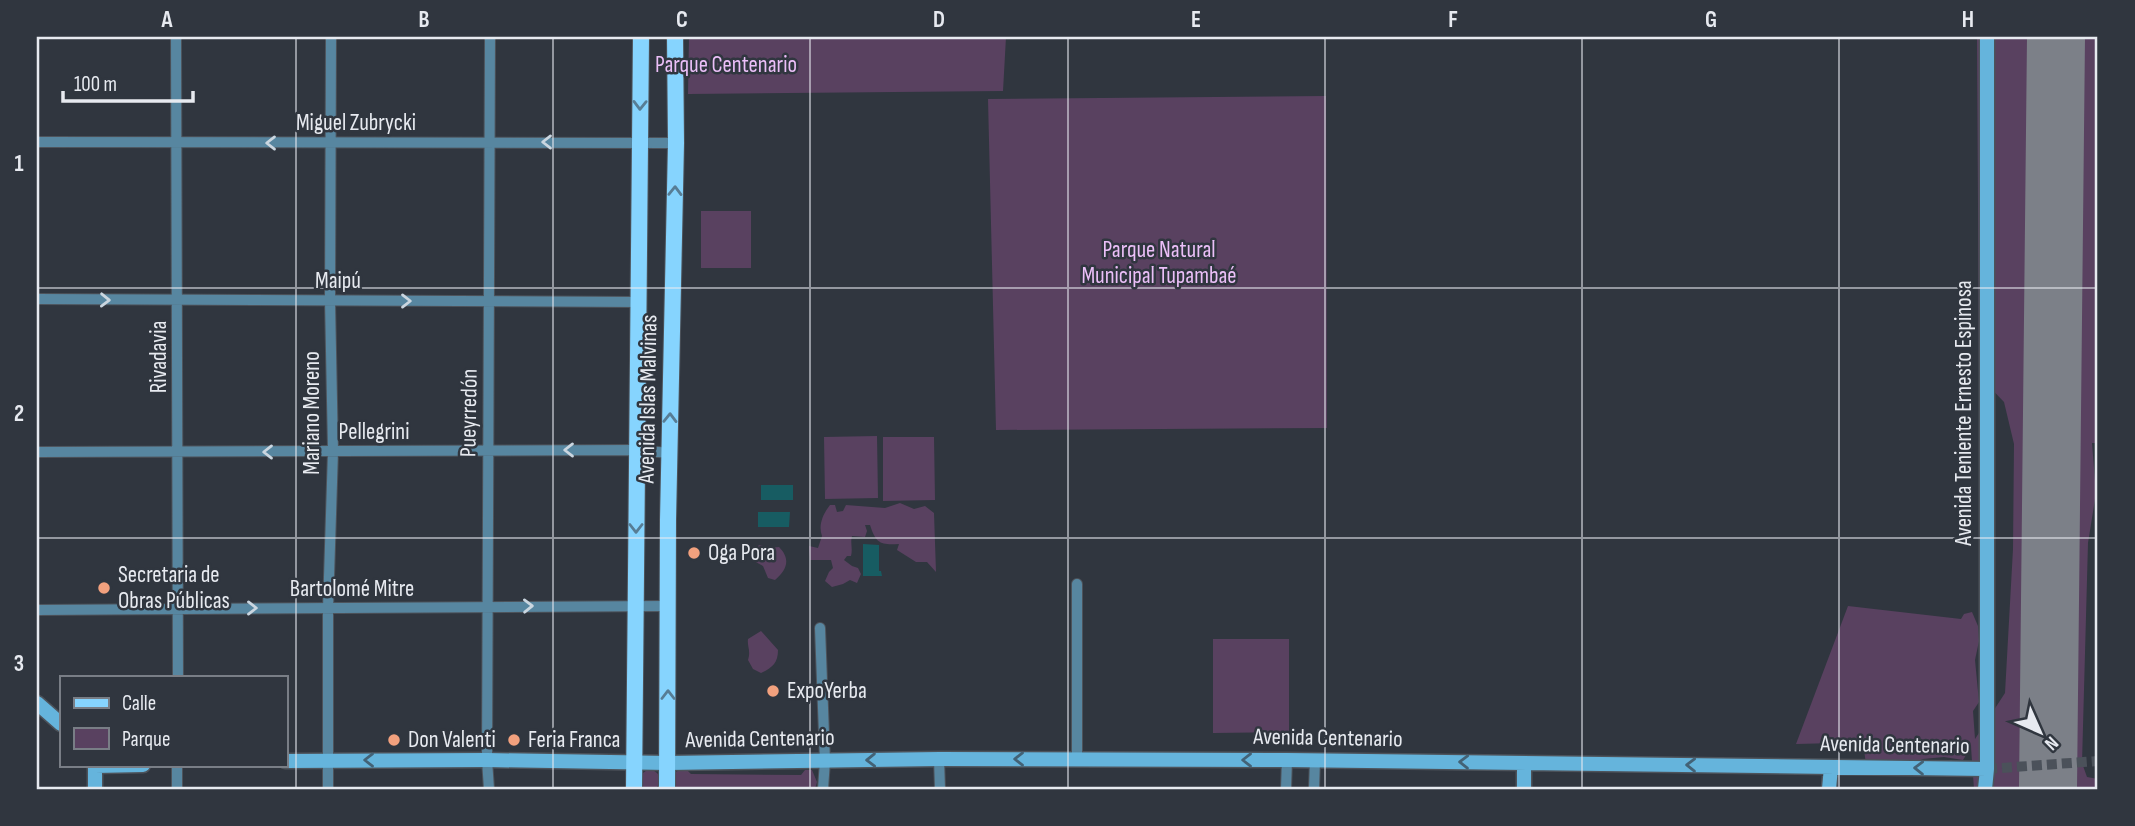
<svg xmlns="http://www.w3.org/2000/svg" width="2135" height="826" font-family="'Sofia Sans Condensed',sans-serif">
<rect width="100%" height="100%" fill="#30363f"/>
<path fill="#594160" d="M 689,37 L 1006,37 L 1003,91 L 688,94 Z
M 1977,37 L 2098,37 L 2098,443 L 2092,443 L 2096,493 L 2088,543 L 2082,763 L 2087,777 L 2098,779 L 2098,789 L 1974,789 L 1971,747 L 1963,760 L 1944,757 L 1923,759 L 1901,768 L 1866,765 L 1864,749 L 1836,743 L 1796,744 L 1848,606 L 1961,619 L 1964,614 L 1972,612 L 1978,626 L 1979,641 L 1975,660 L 1979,702 L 1973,711 L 1975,739 L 2005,693 L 2013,549 L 2014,444 L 2004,402 L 1979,376 Z
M 1326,96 L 1327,428 L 996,430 L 988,99 Z
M 701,211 L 751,211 L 751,268 L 701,268 Z
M 877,436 L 878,498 L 825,499 L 824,437 Z
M 883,437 L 934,437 L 935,500 L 883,501 Z
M 900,503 L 914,509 L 925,506 L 934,513 L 936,572 L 927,562 L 916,562 L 897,550 L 899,544 C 881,545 876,544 870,525 L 865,525 L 867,531 L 865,537 L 852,536 C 850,543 853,548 851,556 L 847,556 L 844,560 L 852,566 L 858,568 L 861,574 L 857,583 L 850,580 L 843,584 L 832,587 L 825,581 L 829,572 L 833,568 L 831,560 L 810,560 L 809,546 L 818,548 L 822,536 C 818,525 823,514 830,505 L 835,505 L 837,512 L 843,511 L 846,505 L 885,508 Z
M 760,545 L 769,548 L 779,547 C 791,559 787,570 775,580 L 768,578 L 763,566 L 754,561 L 750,553 L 755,547 Z
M 761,631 L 778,650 C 778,663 772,668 761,673 L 753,669 L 748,660 C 751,650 747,647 748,639 Z
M 1213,639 L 1289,639 L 1289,732 L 1213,733 Z
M 681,769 L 686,769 L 691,774 L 801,775 L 805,770 L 812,770 L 817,782 L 815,789 L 691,787 L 688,789 L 675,789 L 676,772 Z
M640 780a10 10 0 1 1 20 0a10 10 0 1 1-20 0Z"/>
<path fill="#175c62" d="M 761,485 L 793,485 L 793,500 L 761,500 Z
M 758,512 L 790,512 L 789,527 L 758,527 Z
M 863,544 L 879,545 L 879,571 L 881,571 L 882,576 L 863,576 Z"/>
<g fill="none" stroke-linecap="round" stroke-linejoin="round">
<path stroke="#7c8088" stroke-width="58" d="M 2048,789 L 2056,37"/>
<path stroke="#4b515a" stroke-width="10" stroke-dasharray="10 5" stroke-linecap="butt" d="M 1987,769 L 2098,761"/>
<defs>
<path id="street" d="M 176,37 L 178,677
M 37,142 L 676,143
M 37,299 L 639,302
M 37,452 L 637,450 L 669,453
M 37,610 L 668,606
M 820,628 L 825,761 L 823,789
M 939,759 L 940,789
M 1077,760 L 1077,584
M 177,789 L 177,765
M 328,789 L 328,609 L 333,451 L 330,301 L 331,37
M 489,789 L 487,760 L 490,37
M 1286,789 L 1287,760
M 1314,789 L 1315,760"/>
<path id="secondary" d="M 37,703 L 61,724
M 285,761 L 487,760 L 668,763 L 940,759 L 1287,760 L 1987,769
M 95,766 L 143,765
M 95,766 L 95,789
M 1524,789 L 1524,763
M 1829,789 L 1831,767
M 1985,789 L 1987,769 L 1987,37"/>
<path id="primary" d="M 634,789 L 641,37
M 667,789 L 668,520 L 676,143 L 675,37"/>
</defs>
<use href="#street" stroke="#4d535b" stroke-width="12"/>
<use href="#secondary" stroke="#4d535b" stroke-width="17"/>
<use href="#primary" stroke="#4d535b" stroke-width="18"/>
<use href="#street" stroke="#5786a0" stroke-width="10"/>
<use href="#secondary" stroke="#65b4dc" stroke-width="14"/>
<use href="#primary" stroke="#86d4fe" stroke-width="16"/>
</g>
<defs><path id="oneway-chevron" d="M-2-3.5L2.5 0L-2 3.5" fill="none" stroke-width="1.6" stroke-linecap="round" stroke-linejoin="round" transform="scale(1.75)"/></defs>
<g stroke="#577d95">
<use href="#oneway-chevron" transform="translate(640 105) rotate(91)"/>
<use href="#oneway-chevron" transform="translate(675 191) rotate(-89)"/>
<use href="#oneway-chevron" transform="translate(670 418) rotate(-89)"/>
<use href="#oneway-chevron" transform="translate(636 528) rotate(90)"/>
<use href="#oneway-chevron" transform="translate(668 695) rotate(-90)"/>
</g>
<g stroke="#cad6e0">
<use href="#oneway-chevron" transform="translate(547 142) rotate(-180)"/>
<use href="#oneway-chevron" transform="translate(271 143) rotate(-180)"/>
<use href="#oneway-chevron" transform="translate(105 300) rotate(1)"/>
<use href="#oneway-chevron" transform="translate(406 301)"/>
<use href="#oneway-chevron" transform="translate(569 450) rotate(180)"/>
<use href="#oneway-chevron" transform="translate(268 452) rotate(180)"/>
<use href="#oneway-chevron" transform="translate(528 606) rotate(-1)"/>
<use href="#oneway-chevron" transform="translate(252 608)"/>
</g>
<g stroke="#436276">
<use href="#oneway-chevron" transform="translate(1019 759) rotate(-180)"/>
<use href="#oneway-chevron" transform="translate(369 760) rotate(-180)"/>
<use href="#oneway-chevron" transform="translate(871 760) rotate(179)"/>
<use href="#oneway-chevron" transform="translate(1247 760) rotate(-180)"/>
<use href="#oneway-chevron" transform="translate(1464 762) rotate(-179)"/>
<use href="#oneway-chevron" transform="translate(1691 765) rotate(-179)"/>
<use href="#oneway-chevron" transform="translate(1919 768) rotate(-179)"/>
</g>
<path fill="none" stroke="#e7eaf0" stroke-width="2" stroke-opacity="0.55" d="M 296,37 L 296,789M 553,37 L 553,789M 810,37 L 810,789M 1068,37 L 1068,789M 1325,37 L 1325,789M 1582,37 L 1582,789M 1839,37 L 1839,789M 37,288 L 2098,288M 37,538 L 2098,538"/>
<g fill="#f2a17e" stroke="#30363f" stroke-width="2.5">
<circle cx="694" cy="553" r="7"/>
<circle cx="104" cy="588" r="7"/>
<circle cx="773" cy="691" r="7"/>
<circle cx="394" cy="740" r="7"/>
<circle cx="514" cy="740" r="7"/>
</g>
<g text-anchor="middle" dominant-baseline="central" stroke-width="5" stroke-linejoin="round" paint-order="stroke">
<g font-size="23" fill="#ebbff8" stroke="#30363f">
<text x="726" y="65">Parque Centenario</text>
<text x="1159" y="250">Parque Natural<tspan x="1159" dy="26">Municipal Tupambaé</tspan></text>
</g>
<g font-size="23" fill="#e7eaf0" stroke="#30363f">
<text x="356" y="123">Miguel Zubrycki</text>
<text x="338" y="281">Maipú</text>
<text transform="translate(159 357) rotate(-90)">Rivadavia</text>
<text transform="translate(648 399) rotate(-89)">Avenida Islas Malvinas</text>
<text transform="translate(312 413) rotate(-90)">Mariano Moreno</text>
<text transform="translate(469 413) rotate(-89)">Pueyrredón</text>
<text transform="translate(1964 413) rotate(-90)">Avenida Teniente Ernesto Espinosa</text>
<text x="374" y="432">Pellegrini</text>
<text x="352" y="589">Bartolomé Mitre</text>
<text transform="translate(1328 738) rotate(1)">Avenida Centenario</text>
<text transform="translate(760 739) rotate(-1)">Avenida Centenario</text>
<text transform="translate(1895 745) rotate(1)">Avenida Centenario</text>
</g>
<g font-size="23" fill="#e7eaf0" stroke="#30363f" text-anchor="start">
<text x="708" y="553">Oga Pora</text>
<text x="118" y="575">Secretaria de<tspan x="118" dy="26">Obras Públicas</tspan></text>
<text x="787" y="691">ExpoYerba</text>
<text x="408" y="740">Don Valenti</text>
<text x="528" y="740">Feria Franca</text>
</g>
</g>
<rect width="2135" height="826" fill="none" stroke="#30363f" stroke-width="77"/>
<rect x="60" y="676" width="228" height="91" fill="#30363f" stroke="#797e86" stroke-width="2"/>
<rect x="74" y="698" width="35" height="10" fill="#86d4fe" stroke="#797e86" stroke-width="2"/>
<text x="122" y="710" font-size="21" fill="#e7eaf0">Calle</text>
<rect x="74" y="728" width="35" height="21" fill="#594160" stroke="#797e86" stroke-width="2"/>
<text x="122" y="746" font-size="21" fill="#e7eaf0">Parque</text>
<g transform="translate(2040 732) rotate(135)" stroke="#30363f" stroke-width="5" paint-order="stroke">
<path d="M0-5L12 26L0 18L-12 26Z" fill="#e7eaf0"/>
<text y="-10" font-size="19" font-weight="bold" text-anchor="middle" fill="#e7eaf0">N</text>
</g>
<path d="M63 91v10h130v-10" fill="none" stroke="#e7eaf0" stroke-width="3.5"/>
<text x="74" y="91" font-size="21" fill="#e7eaf0" stroke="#30363f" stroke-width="5" paint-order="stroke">100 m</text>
<rect x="38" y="38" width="2058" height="750" fill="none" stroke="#e7eaf0" stroke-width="2.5"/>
<g font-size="23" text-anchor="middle" font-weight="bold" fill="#e7eaf0">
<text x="167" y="27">A</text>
<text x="424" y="27">B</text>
<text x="682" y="27">C</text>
<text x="939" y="27">D</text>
<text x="1196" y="27">E</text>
<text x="1453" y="27">F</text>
<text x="1711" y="27">G</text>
<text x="1968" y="27">H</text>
<text x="19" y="171">1</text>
<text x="19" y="421">2</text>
<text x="19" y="671">3</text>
</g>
</svg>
